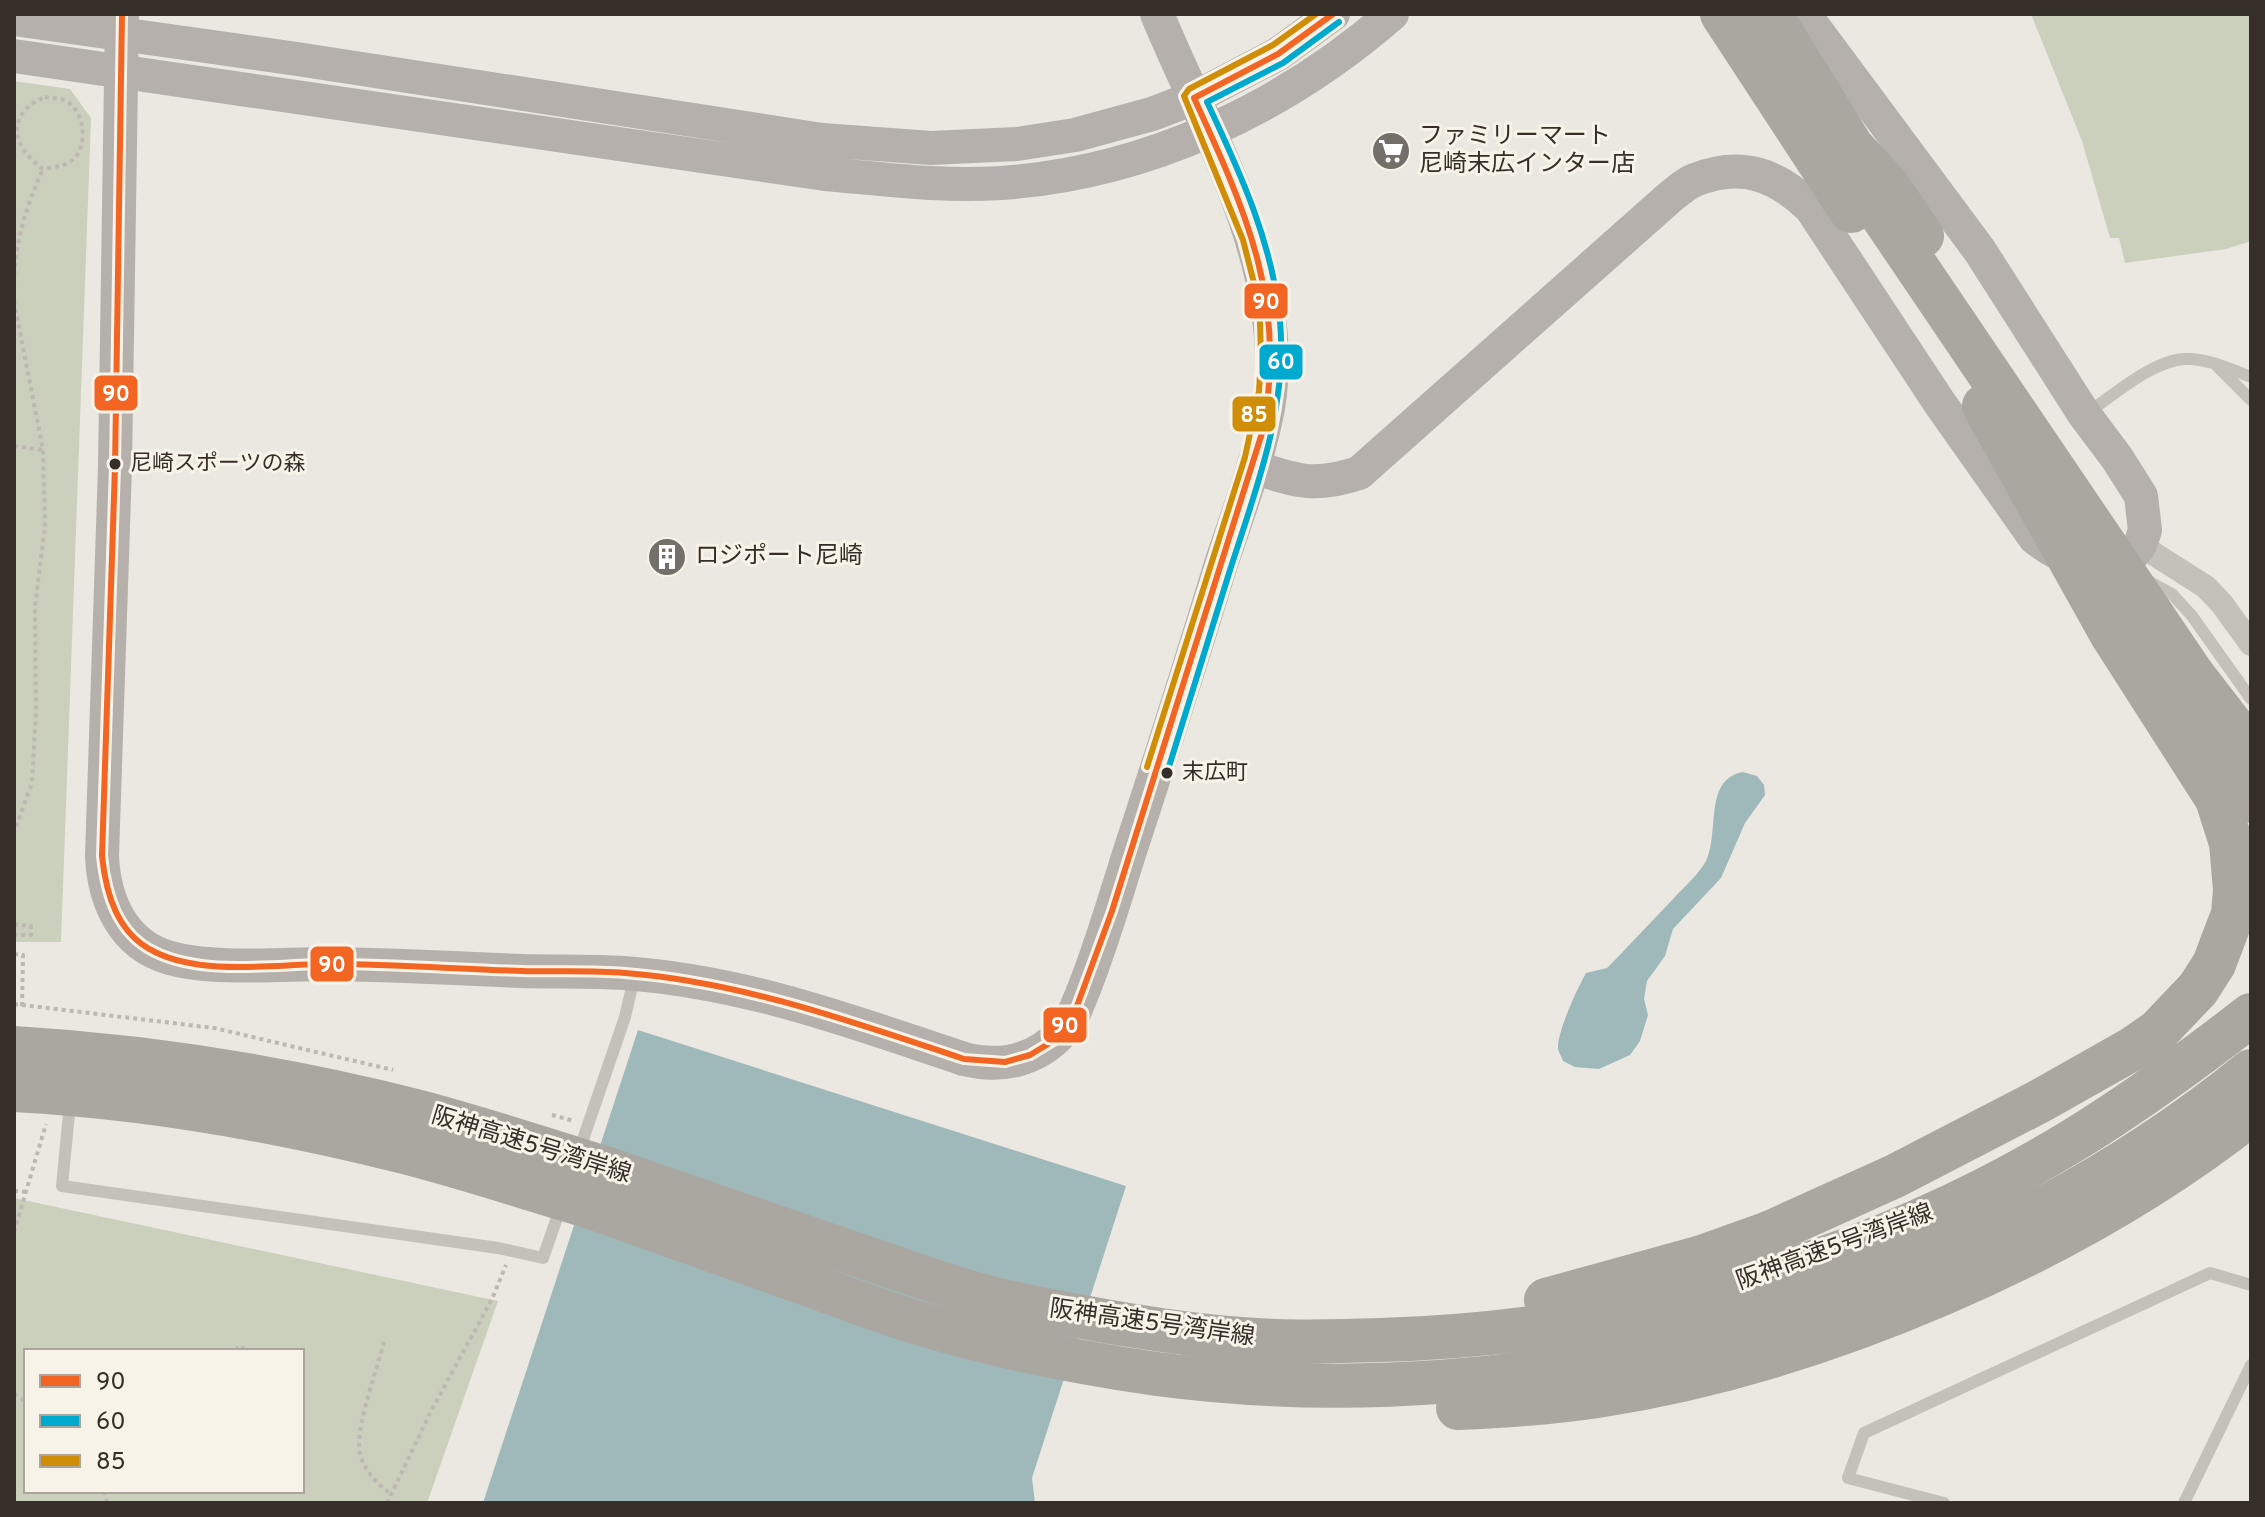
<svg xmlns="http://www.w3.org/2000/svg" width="2265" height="1517" font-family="Overpass,'Noto Sans JP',sans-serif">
<rect width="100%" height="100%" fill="#ebe8e1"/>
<path fill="#cad0bc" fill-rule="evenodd" d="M 2031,14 L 2251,14 L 2251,241 L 2226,249 L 2125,263 L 2119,238 L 2110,238 L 2082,141 Z
M 14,81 L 70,89 L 91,118 L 61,942 L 14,942 Z
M 14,1198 L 498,1301 L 427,1503 L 14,1503 ZM 26,1351 L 302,1351 L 302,1491 L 26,1491 Z"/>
<path fill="#9fb8ba" d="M 1743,772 L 1757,776 L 1764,785 L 1765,795 L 1745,823 L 1721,878 L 1673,929 L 1665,956 L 1647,981 L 1644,999 L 1648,1015 L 1640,1041 L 1630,1055 L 1599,1069 L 1575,1067 L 1563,1061 C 1563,1060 1558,1050 1558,1049 C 1557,1032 1577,989 1586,973 L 1607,968 L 1614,961 C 1634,940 1654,919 1674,898 C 1684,887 1699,874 1706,861 C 1720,833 1703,779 1743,772 Z
M 638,1030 L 1126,1186 L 1032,1478 L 1035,1503 L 483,1503 Z"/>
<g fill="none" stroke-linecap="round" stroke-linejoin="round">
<path stroke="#bdb8b2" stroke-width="4" stroke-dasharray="4 4" stroke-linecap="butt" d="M 45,97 C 51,98 59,98 64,100 C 83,108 88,139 77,155 C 70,166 55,167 43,169 C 11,146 5,114 45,97 Z
M 14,283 C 15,241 26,207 43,169
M 14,301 L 43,450 L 45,526 L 35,606 L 36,712 L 32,783 L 14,832
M 14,446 L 43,450
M 14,924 L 31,926 L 31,935 L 14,935
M 14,954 L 23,955 L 22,1006
M 14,1004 L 214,1028 L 393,1070
M 552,1115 L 574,1121
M 14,1191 L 27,1192
M 14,1232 L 46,1124
M 384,1342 C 377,1369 358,1421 359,1447 C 360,1466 376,1484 390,1493
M 236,1351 L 237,1348 L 243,1349 L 243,1346
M 14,1394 L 26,1402
M 104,1491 L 107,1503
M 387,1503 L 431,1411 L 492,1299 L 506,1265"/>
<path stroke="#c4c0ba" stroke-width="12" d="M 2217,366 L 2251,400
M 2087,413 C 2114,395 2153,360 2185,359 C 2207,358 2230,369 2251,377
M 2148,581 L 2172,594 L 2192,616 L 2251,699
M 70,1103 L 62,1186 L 498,1248 L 543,1258 L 561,1206
M 579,1151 L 625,1017 L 634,978
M 1944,1503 L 1848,1478 L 1864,1433 L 2210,1273 L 2251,1285
M 2184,1503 L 2251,1365"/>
<path stroke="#c4c0ba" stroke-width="24" d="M 2140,545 L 2206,587 L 2222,604 L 2251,644"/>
<path stroke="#b5b0ab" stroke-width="34" d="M 122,14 L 115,467 L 102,856 C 104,901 123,945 170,958 C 213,970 282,964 327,964 C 392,965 457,968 521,971 C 556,972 590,971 624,973 C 746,982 850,1021 964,1059 C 1001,1068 1036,1061 1062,1032 C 1073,1020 1078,1003 1084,989 C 1101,946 1114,902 1128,857 C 1160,760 1191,662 1221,564 C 1238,513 1258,461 1268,408 C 1271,391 1272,372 1272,354 C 1268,232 1203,125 1157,14
M 14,19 L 297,59 L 822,140 L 931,148 L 1017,144 L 1075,135 L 1152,114 L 1194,98 L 1278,54 L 1333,14
M 14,56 L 825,174 C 883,179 942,187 1001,183 C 1146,173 1283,109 1392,14
M 1253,467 C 1297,481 1313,488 1359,473 L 1669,198 C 1677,192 1686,183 1695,180 C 1742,161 1777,175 1811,208 L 1939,402 L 2035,538 C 2063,560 2092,570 2127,561 L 2140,545 L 2145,530 L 2141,496 L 2117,458 L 2084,414 L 1980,251 L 1804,14"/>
<path stroke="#aaa7a0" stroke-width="44" d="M 1722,14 L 1851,211
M 1770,14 L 1852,147 L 1888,186 L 1922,236
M 2132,624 L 2251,801
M 608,1169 C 688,1196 768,1224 849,1252 C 903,1270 959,1292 1016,1304 C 1090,1319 1165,1333 1241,1339 C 1287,1343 1334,1341 1381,1340 C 1622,1333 1865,1267 2072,1141 C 2134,1103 2193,1060 2251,1015
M 591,1207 C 663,1233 735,1258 807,1284 C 843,1297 879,1311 915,1322 C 991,1345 1079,1363 1157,1374 C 1533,1424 1955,1311 2251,1071
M 1546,1300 L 1702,1257 L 1769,1233
M 1458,1408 C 1505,1406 1551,1403 1597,1396 C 1818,1362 2075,1253 2251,1114"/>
<path stroke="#aaa7a0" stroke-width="44" d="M 1870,198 L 2193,675 L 2251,750
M 14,1048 C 149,1056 285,1078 416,1111 C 481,1128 544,1149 608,1169
M 14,1090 C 145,1097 277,1120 404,1152 C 467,1168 529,1189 591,1207
M 1769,1233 L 1895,1176 L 2038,1102 L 2132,1049 L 2158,1031 L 2198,989 L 2214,964 L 2233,914 L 2235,890 L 2231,843 L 2217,799 L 2112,635 L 1984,406"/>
<defs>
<path id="bus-1" d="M 122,14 L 115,467 L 102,856 C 106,894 117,934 155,952 C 203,976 276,964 328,964 C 393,964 457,969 522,971 C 556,972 591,970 625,973 C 742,982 853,1022 964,1059 L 1005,1062 L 1030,1055 L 1053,1041 L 1074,1014 L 1112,911 L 1262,433 C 1289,306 1246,211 1194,98 L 1278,54 L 1333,14"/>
<path id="bus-2" d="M 1167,773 C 1188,705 1209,637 1230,570 C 1256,489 1288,407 1280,321 C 1273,244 1240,172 1207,102 L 1283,63 L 1339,22"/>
<path id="bus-3" d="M 1147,767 L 1245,457 L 1259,391 L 1261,358 L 1260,323 L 1255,287 L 1243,240 L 1184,96 L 1189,89 L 1273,45 L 1316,14"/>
</defs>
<use href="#bus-1" stroke="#f8f3e9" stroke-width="12"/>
<use href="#bus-2" stroke="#f8f3e9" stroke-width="12"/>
<use href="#bus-3" stroke="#f8f3e9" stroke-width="12"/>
<use href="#bus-1" stroke="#f26522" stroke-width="6"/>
<use href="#bus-2" stroke="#00a9ce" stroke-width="6"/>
<use href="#bus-3" stroke="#d08e08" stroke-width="6"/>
</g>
<defs>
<symbol id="supermarket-disc" viewBox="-11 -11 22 22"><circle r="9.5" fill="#756f69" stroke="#f8f3e9"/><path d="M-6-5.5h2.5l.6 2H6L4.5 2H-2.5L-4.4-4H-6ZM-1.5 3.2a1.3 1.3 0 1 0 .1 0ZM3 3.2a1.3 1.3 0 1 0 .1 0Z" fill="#fff"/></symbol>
<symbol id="building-disc" viewBox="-11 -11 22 22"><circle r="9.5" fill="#756f69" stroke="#f8f3e9"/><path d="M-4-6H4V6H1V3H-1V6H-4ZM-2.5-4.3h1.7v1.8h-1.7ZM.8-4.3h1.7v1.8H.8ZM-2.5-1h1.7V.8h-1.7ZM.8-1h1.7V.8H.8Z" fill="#fff"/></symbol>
</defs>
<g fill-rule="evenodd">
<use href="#supermarket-disc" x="1369" y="129" width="44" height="44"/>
<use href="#building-disc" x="645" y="535" width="44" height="44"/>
</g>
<g fill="#352e29" stroke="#f8f3e9" stroke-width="3">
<circle cx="115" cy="464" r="7"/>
<circle cx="1167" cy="773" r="7"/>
</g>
<g text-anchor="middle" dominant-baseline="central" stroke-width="6" stroke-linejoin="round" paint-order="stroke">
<g font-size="22" fill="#352e29" stroke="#f8f3e9" text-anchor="start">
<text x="130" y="464">尼崎スポーツの森</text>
<text x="1182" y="773">末広町</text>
</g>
<g font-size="24" fill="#352e29" stroke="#f8f3e9" text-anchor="start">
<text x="1419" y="137">ファミリーマート<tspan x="1419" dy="28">尼崎末広インター店</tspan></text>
<text x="695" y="557">ロジポート尼崎</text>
</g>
<g font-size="24" fill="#352e29" stroke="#f8f3e9">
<text transform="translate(531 1146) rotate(17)">阪神高速5号湾岸線</text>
<text transform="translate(1835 1248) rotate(-20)">阪神高速5号湾岸線</text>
<text transform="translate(1152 1324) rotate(8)">阪神高速5号湾岸線</text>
</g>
</g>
<g stroke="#f8f3e9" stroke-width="3">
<rect x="1243" y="282" width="46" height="38" rx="8" fill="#f26522"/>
<rect x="1258" y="343" width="46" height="38" rx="8" fill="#00a9ce"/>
<rect x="93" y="374" width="46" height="38" rx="8" fill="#f26522"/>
<rect x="1231" y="395" width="46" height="38" rx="8" fill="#d08e08"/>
<rect x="309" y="945" width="46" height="38" rx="8" fill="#f26522"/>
<rect x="1042" y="1006" width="46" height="38" rx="8" fill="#f26522"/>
</g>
<g font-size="22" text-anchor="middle" font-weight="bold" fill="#fff">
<text x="1266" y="309">90</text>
<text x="1281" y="369">60</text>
<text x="116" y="401">90</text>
<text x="1254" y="422">85</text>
<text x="332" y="972">90</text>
<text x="1065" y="1033">90</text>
</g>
<rect width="2265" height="1517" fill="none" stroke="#352e29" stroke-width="32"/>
<rect x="24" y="1349" width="280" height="144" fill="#f8f3e9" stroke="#aaa49c" stroke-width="2"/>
<rect x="40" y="1375" width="40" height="12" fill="#f26522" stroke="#aaa49c" stroke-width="2"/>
<text x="96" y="1389" font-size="24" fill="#352e29">90</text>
<rect x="40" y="1415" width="40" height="12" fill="#00a9ce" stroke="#aaa49c" stroke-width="2"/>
<text x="96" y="1429" font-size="24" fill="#352e29">60</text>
<rect x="40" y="1455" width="40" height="12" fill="#d08e08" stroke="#aaa49c" stroke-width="2"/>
<text x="96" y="1469" font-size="24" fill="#352e29">85</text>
</svg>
